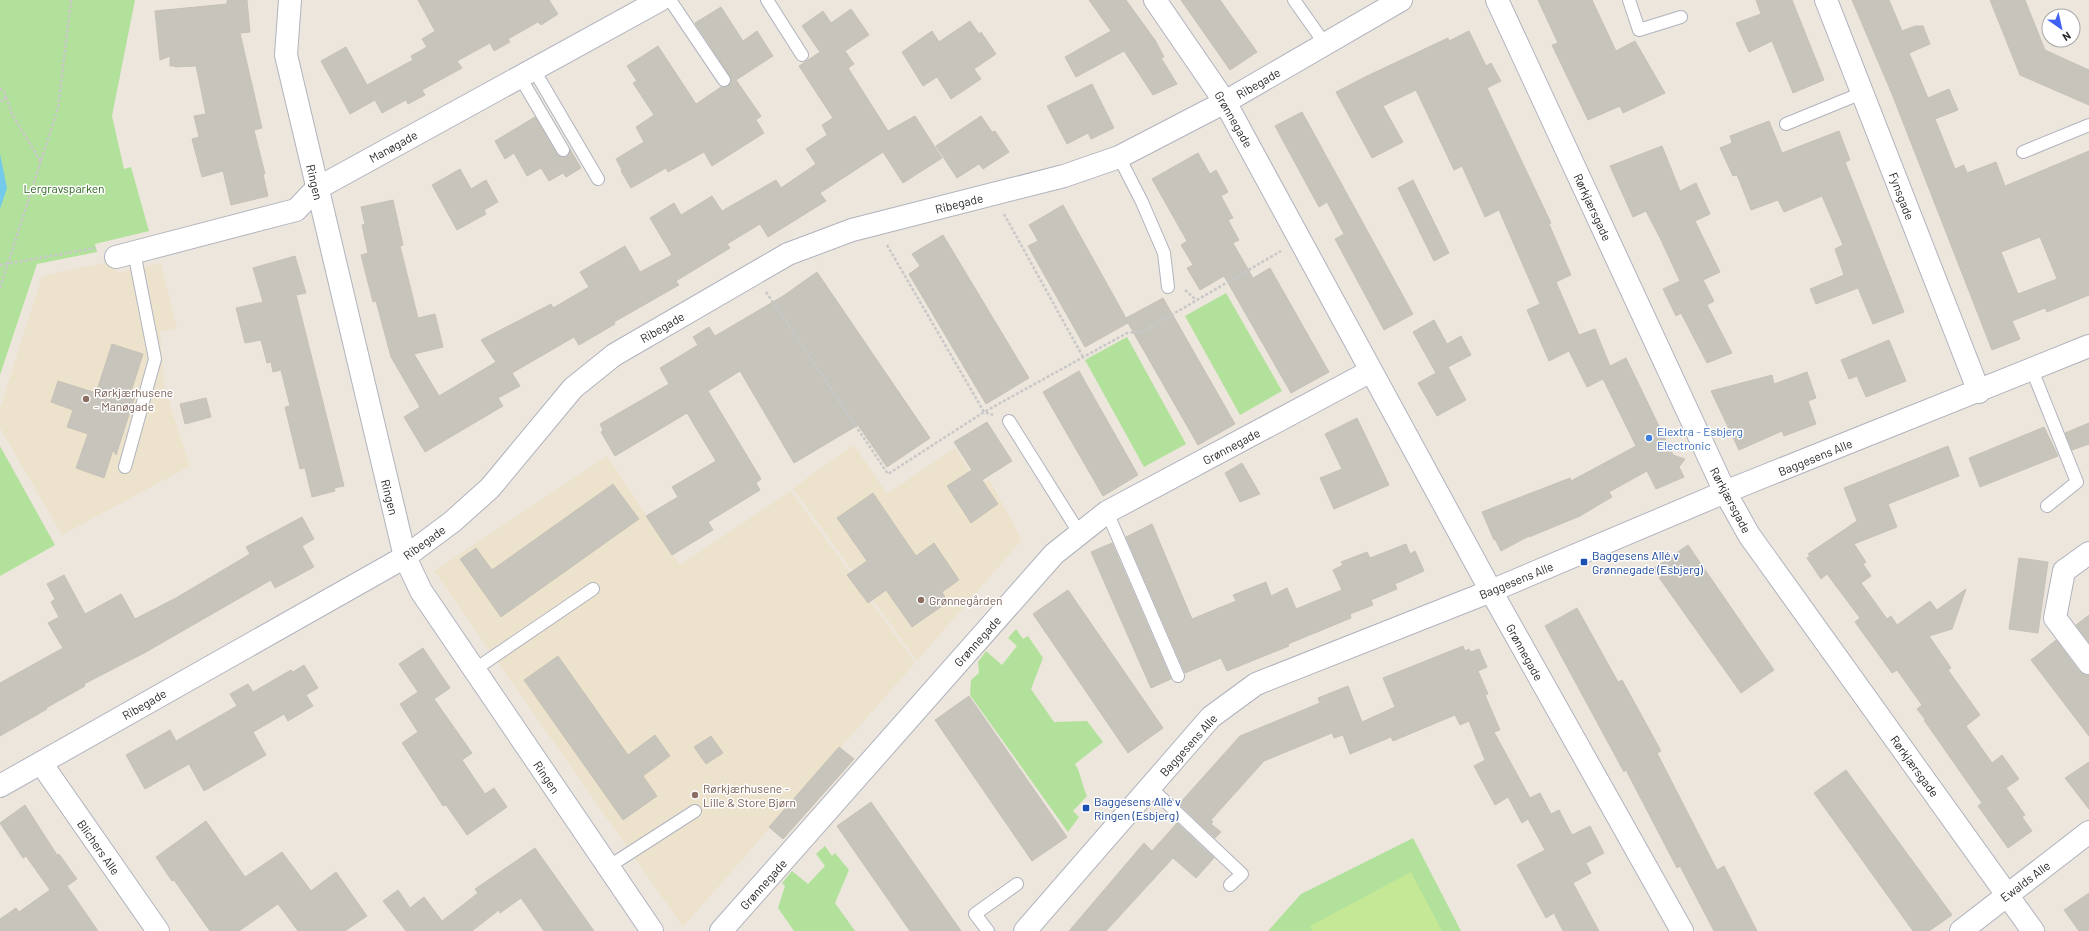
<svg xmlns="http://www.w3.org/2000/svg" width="2089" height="931" font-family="Barlow,sans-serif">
<rect width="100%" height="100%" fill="#ece6dd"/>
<path fill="#ede3cd" d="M 107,262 L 119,273 L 161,263 L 177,328 L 160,332 L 165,389 L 190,466 L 62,535 L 0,428 L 0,408 L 42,276 Z
M 854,445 L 887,494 L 955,448 L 979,485 L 989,479 L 1022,540 L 917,661 L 793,488 Z
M 607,456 L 680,565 L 791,491 L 915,663 L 683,927 L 434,571 Z"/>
<path fill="#b2e19b" d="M 0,0 L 135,0 L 112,116 L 124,169 L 131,167 L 149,231 L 95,244 L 97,252 L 37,264 L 0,375 Z
M 1226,293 L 1282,391 L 1240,415 L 1185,316 Z
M 1127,337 L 1186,444 L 1144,467 L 1085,360 Z
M 0,446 L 55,545 L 0,576 Z
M 1016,629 L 1023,639 L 1028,636 L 1043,658 L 1031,689 L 1054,722 L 1087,721 L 1103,742 L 1075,764 C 1081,773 1082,786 1087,796 L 1073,811 L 1079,817 L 1068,832 L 970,695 L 971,680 L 979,673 L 978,662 L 986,651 L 1002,665 L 1017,646 L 1008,638 Z
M 1413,838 L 1461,931 L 1268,931 L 1301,894 Z
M 825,846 L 832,856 L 835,853 L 849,870 L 835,903 L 855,931 L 794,931 L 778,908 L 785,886 L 782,883 L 792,871 L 808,884 L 825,866 L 816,854 Z"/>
<path fill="#c5e897" d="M 1411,872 L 1442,931 L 1312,931 L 1310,926 Z"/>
<path fill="#73caeb" d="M 0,154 L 7,188 L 0,209 Z"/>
<path fill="#c7c4bb" stroke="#c7c2b7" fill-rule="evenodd" d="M 227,0 L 247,0 L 250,32 L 240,33 L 262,128 L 254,130 L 265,174 L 263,174 L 268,196 L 231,205 L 223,171 L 202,177 L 192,139 L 199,137 L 194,116 L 206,114 L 196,66 L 175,67 L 175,66 L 170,66 L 170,56 L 160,60 L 155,11 L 227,4 Z
M 418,0 L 549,0 L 558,14 L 541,25 L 538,22 L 508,39 L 510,42 L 494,51 L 490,43 L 457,61 L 462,68 L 422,90 L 425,95 L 408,104 L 406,100 L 382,113 L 375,100 L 350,114 L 321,61 L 346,47 L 367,85 L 413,60 L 411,56 L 427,47 L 422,39 L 435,31 Z
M 1089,0 L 1126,0 L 1155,40 L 1164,57 L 1161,58 L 1177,84 L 1153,95 L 1124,51 L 1076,77 L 1065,57 L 1111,31 Z
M 1181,0 L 1220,0 L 1257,52 L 1230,70 Z
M 1538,0 L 1592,0 L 1616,51 L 1635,41 L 1665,93 L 1623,113 L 1620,106 L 1588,120 L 1552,45 L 1558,43 Z
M 1756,0 L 1792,0 L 1824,80 L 1793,93 L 1772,41 L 1749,52 L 1736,23 L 1761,14 Z
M 1852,0 L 1889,0 L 1902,31 L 1915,26 L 1923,26 L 1930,44 L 1909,53 L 1928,98 L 1949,89 L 1958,110 L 1935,119 L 1955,169 L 1964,165 L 1967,173 L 1996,162 L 2005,186 L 2089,151 L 2089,295 L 2047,312 L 2045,308 L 2012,321 L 2020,339 L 1992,350 L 1892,94 ZM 2040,237 L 2057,279 L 2018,294 L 2001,252 Z
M 1990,0 L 2025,0 L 2045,50 L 2089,70 L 2089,105 L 2020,75 Z
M 721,7 L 743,41 L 757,31 L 773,56 L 736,80 L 761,116 L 756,120 L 764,133 L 712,166 L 704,152 L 668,172 L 666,168 L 631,188 L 621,171 L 622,170 L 616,159 L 644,142 L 636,127 L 654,115 L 633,83 L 637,81 L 627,66 L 658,46 L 696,104 L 721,87 L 728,86 L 732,80 L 730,76 L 695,23 Z
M 851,9 L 869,35 L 845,51 L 854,64 L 848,68 L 888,131 L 915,116 L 942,158 L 903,183 L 883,152 L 820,193 L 826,201 L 768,237 L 760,224 L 727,244 L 730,248 L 676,281 L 679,285 L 614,322 L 615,324 L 579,345 L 574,337 L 512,373 L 520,386 L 498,398 L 503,406 L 425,452 L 404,417 L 420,407 L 391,357 L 376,301 L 373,302 L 361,255 L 368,253 L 362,225 L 365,224 L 361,207 L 393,200 L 403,245 L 400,246 L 418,318 L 435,314 L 443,347 L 414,354 L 439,396 L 496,362 L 481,340 L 551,304 L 553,308 L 589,287 L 580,272 L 625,246 L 640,272 L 672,255 L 650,218 L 674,203 L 681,215 L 712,196 L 722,211 L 776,180 L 781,188 L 816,164 L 806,149 L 827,135 L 822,125 L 833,118 L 799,66 L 820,52 L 802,26 L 823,11 L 831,23 Z
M 970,21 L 979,34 L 981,32 L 996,54 L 974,69 L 981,79 L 951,99 L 937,77 L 923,86 L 902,52 L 932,31 L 939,42 Z
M 1469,31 L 1486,66 L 1491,63 L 1501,81 L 1487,88 L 1551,223 L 1549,224 L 1571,275 L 1556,282 L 1579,335 L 1595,329 L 1610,366 L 1626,358 L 1673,455 L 1685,459 L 1679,467 L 1684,477 L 1656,489 L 1647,471 L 1609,492 L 1612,497 L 1580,516 L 1529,537 L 1529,536 L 1501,551 L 1495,539 L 1494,540 L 1482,512 L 1570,478 L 1571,481 L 1636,446 L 1603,379 L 1587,387 L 1569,351 L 1549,361 L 1527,310 L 1540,304 L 1499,210 L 1485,217 L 1462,166 L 1454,170 L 1416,90 L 1383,106 L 1403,142 L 1372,158 L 1336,92 L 1367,76 L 1448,38 L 1449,41 Z
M 1092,84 L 1114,128 L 1091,139 L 1088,133 L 1067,144 L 1047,106 Z
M 1302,112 L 1413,314 L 1384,330 L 1335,239 L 1344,234 L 1327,202 L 1319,207 L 1275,126 Z
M 981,116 L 992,132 L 995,131 L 1009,152 L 983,169 L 979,164 L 957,178 L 936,146 Z
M 535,117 L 557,154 L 563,157 L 566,157 L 570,149 L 581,168 L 566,177 L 563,173 L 549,181 L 541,168 L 527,176 L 514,153 L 505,159 L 495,141 Z
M 1769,121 L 1782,153 L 1839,131 L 1850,160 L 1845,162 L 1904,312 L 1873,324 L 1858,288 L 1816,304 L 1810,289 L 1844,275 L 1835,249 L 1843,245 L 1822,196 L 1784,212 L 1778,200 L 1751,210 L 1737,175 L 1733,176 L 1720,148 L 1732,143 L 1730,136 Z
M 1662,146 L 1680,191 L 1696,183 L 1710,214 L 1695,221 L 1720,272 L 1703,280 L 1714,301 L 1707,305 L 1732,353 L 1707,363 L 1681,313 L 1676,316 L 1663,289 L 1680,281 L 1660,238 L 1646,211 L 1633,217 L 1610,166 Z
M 1198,153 L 1210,174 L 1216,170 L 1228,192 L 1221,196 L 1233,218 L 1228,220 L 1239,240 L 1233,243 L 1253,278 L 1270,268 L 1329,372 L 1291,393 L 1224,276 L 1200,290 L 1187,268 L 1193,265 L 1181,245 L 1187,241 L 1152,179 Z
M 460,169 L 471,189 L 486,180 L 498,202 L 484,210 L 486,214 L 457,230 L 432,185 Z
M 1413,180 L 1449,253 L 1434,261 L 1398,188 Z
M 1063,205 L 1126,318 L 1163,298 L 1235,424 L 1198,445 L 1128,323 L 1085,347 L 1028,246 L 1038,241 L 1029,225 Z
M 943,235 L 1029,378 L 986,404 L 909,274 L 920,266 L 912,254 Z
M 295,256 L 306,293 L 296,295 L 344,486 L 334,488 L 335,491 L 312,497 L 305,468 L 300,469 L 285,407 L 290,406 L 281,370 L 273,372 L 271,362 L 267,363 L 261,340 L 245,343 L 236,308 L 263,302 L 253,268 Z
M 817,272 L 930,438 L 887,467 L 858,425 L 794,463 L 740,371 L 708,391 L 761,479 L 756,483 L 760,490 L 708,522 L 713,530 L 672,555 L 646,516 L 678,497 L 672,487 L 716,461 L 687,413 L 615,456 L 601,432 L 603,430 L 600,424 L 669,384 L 660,368 L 698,345 L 693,337 L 709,327 L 715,336 L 783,296 Z
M 1434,320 L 1447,344 L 1461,336 L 1471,355 L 1448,367 L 1466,400 L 1437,416 L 1418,383 L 1436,373 L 1413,332 Z
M 1889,340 L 1906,381 L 1866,397 L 1857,376 L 1849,379 L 1841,360 Z
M 112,344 L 143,354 L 130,395 L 135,396 L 116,455 L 113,450 L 104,478 L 76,468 L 88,434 L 67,427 L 73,410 L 51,402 L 58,381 L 96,393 Z
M 1079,371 L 1138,475 L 1103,496 L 1043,392 Z
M 1807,372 L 1816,398 L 1808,401 L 1816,424 L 1784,436 L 1782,431 L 1739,450 L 1711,391 L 1772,375 L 1774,384 Z
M 206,398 L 211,417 L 185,424 L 180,404 Z
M 1357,418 L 1389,485 L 1334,509 L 1320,478 L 1342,469 L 1325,434 Z
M 987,422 L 1012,461 L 982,480 L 998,504 L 971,523 L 947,486 L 972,470 L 954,442 Z
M 2089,423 L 2089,444 L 2072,450 L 2065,433 Z
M 2044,427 L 2058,456 L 1980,487 L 1969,458 Z
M 1948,446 L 1959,476 L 1888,504 L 1897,527 L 1854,544 L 1866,562 L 1863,564 L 1871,576 L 1861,583 L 1887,619 L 1891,616 L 1897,625 L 1930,601 L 1937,610 L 1966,589 L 1952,629 L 1929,636 L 1951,668 L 1948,670 L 1980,715 L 1966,726 L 1992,763 L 2002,755 L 2019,779 L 2006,788 L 2025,815 L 2022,817 L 2032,831 L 2008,848 L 1978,806 L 1982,803 L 1924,720 L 1925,719 L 1917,709 L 1922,705 L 1897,670 L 1892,673 L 1855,622 L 1860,618 L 1827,574 L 1821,579 L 1807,558 L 1810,556 L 1808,554 L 1857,521 L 1844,488 Z
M 1242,463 L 1260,494 L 1240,502 L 1225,473 Z
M 613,484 L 639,519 L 501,617 L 460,559 L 476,548 L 492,570 Z
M 873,493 L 916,556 L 934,543 L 959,580 L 942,592 L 948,602 L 912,627 L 886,590 L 868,603 L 847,575 L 867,561 L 837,518 Z
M 302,517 L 314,539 L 302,546 L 314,567 L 275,588 L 271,580 L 146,652 L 84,684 L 85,686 L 46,708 L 47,709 L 0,736 L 0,683 L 63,648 L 48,623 L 59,617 L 51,602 L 55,599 L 47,584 L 64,575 L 85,614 L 121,594 L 135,619 L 176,598 L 250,554 L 246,547 Z
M 1152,524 L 1192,619 L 1236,601 L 1233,595 L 1266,582 L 1271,596 L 1287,588 L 1296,609 L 1342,590 L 1333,570 L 1343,565 L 1341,562 L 1367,552 L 1370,558 L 1406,544 L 1410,554 L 1415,551 L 1424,571 L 1395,584 L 1397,589 L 1371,600 L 1373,605 L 1350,614 L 1351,618 L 1288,644 L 1289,646 L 1227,671 L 1221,658 L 1185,673 L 1126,537 Z
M 1112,543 L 1171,679 L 1151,688 L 1091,552 Z
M 1688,545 L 1774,670 L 1741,693 L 1653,569 Z
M 2019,558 L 2048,562 L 2038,633 L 2009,629 Z
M 1068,590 L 1163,728 L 1128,753 L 1033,614 Z
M 1577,608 L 1618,682 L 1622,680 L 1661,751 L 1657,753 L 1717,870 L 1724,866 L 1757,931 L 1714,931 L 1680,866 L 1677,868 L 1626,770 L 1624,772 L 1545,626 Z
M 2089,615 L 2089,642 L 2076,625 Z
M 2056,640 L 2079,671 L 2089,675 L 2089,736 L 2031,660 Z
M 1463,646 L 1465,651 L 1469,649 L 1471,652 L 1479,649 L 1487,667 L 1478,671 L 1488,694 L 1485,695 L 1500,730 L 1494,732 L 1530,798 L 1540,793 L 1551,814 L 1559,810 L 1572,835 L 1590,826 L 1604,853 L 1586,863 L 1591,873 L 1573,883 L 1599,931 L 1563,931 L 1554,913 L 1546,918 L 1517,865 L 1545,850 L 1528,819 L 1522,823 L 1508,797 L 1495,805 L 1474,766 L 1485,760 L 1469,721 L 1460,725 L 1455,715 L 1393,741 L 1391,737 L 1350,754 L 1343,735 L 1334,738 L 1332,733 L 1264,761 L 1211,820 L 1213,822 L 1211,824 L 1221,832 L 1215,838 L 1179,804 L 1240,736 L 1320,703 L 1318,698 L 1348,686 L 1362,722 L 1395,707 L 1383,678 Z
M 423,648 L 450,688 L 434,699 L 472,753 L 462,760 L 485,794 L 494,788 L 507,807 L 467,835 L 446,805 L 443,806 L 402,743 L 418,732 L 400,704 L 418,692 L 399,664 Z
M 558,656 L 628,755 L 655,735 L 670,756 L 643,776 L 657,796 L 623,820 L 524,680 Z
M 304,665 L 318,688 L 306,695 L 313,706 L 288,721 L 284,714 L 253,732 L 266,755 L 204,791 L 189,764 L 145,789 L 126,755 L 170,730 L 176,741 L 237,706 L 230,694 L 248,684 L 253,692 L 291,670 L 293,672 Z
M 969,696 L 1067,837 L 1032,861 L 935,720 Z
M 711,736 L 723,753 L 706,764 L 694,747 Z
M 839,747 L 854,759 L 783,839 L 769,827 Z
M 2089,762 L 2089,809 L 2065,778 Z
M 1846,770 L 1952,915 L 1929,931 L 1913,931 L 1814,793 Z
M 871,802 L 961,931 L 910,931 L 837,826 Z
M 25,805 L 57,855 L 59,854 L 77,879 L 67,886 L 98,931 L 0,931 L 0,919 L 16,908 L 19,912 L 50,890 L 26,856 L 23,858 L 0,823 Z
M 206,821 L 245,877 L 282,852 L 311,891 L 336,872 L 367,916 L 345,931 L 298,931 L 278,904 L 239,931 L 210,931 L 174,880 L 172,881 L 156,857 Z
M 1177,823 L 1214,858 L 1196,878 L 1173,858 L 1106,931 L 1069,931 L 1144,843 L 1152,851 Z
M 535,848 L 594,931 L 544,931 L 521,898 L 500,913 L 499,910 L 472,931 L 406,931 L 383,901 L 398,890 L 410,908 L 424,897 L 442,921 L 478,893 L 475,889 Z
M 2089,893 L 2089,931 L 2079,931 L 2064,910 Z"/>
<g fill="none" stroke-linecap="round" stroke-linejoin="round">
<defs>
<path id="service" d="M 670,0 L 724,80
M 767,0 L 802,55
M 1294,0 L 1325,44
M 1629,0 L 1639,30 L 1681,17
M 534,70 L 598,179
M 520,77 L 563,150
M 1786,124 L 1862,93
M 2023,152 L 2089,125
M 1119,157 L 1142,202 L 1164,253 L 1168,287
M 2032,370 L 2077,482 L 2047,506
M 1009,421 L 1080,534
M 125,467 L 155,359 L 134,252
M 1107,512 L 1178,676
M 474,670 L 593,589
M 1150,787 L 1242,874 L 1230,885
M 608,867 L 695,811
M 988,931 L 975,914 L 1017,884"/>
<path id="minor" d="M 1155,0 L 1225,102 L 1491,591 L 1682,931
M 1497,0 L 1725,492 L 1749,535 L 2033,931
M 1826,0 L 1979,392
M 116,257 L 296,210 L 316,189 L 660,0
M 2089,553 L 2064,571 L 2055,618 L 2089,663
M 41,763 L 158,931
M 0,786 L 405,557 L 452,522 L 490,488 L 573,388 L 614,355 L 788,254 L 852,230 L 1064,176 L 1119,157 L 1225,102 L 1401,0
M 721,931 L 1054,554 L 1107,512 L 1371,371
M 1025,931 L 1211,717 L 1256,684 L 1491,591 L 1725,492 L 2089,346
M 1961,931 L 2089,832"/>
<path id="tertiary" d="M 290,0 L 286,55 L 405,557 L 421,591 L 652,931"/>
</defs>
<use href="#service" stroke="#b0b3be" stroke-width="14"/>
<use href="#minor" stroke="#b0b3be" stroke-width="24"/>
<use href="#tertiary" stroke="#b0b3be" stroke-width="24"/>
<path stroke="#c8c8c8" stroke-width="2.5" stroke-dasharray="3 2" stroke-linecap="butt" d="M 0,88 L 6,94 L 4,99 L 0,103
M 6,97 L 12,114 L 41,162
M 1004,214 L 1083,357
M 887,245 L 984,412 L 993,415
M 0,265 L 95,248
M 0,288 L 58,108 L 71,0
M 1185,290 L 1196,300
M 766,292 L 888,474 L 984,412 L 1127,333 L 1144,331 L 1281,251"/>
<use href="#service" stroke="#fff" stroke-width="12"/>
<use href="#minor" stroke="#fff" stroke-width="22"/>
<use href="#tertiary" stroke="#fff" stroke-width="22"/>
</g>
<g fill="#8d6e63" stroke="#fff" stroke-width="1.5">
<circle cx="86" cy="399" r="4"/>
<circle cx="921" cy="600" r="4"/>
<circle cx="695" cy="795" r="4"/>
</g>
<circle fill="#3f7fe0" stroke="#fff" stroke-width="1.5" cx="1649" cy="438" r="4"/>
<g fill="#1a4fb4" stroke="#fff" stroke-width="1.5">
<rect x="1580" y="558" width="8" height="8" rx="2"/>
<rect x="1082" y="804" width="8" height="8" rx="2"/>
</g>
<g text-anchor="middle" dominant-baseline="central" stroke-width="3" stroke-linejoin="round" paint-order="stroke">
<g font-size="12" fill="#2a2a2a" stroke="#fff">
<text transform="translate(1258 83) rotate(-30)">Ribegade</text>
<text transform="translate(1234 119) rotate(60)">Grønnegade</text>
<text transform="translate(393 146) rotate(-29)">Manøgade</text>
<text transform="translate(315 182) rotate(77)">Ringen</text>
<text transform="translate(1902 196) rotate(69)">Fynsgade</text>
<text transform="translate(959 203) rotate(-14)">Ribegade</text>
<text transform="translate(1593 207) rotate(65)">Rørkjærsgade</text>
<text transform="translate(662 327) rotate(-30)">Ribegade</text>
<text transform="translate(1231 446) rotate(-28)">Grønnegade</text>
<text transform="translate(1815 457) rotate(-22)">Baggesens Alle</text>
<text transform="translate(390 497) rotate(76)">Ringen</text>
<text transform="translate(1731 500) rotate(62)">Rørkjærsgade</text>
<text transform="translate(424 542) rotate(-36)">Ribegade</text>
<text transform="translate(1516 580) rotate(-22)">Baggesens Alle</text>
<text transform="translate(977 641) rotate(-48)">Grønnegade</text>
<text transform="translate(1525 652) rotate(61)">Grønnegade</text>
<text transform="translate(144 704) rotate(-30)">Ribegade</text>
<text transform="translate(1188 745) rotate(-48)">Baggesens Alle</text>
<text transform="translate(1915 766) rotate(54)">Rørkjærsgade</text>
<text transform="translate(547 777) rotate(56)">Ringen</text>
<text transform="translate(99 847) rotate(55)">Blichers Alle</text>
<text transform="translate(2025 881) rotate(-37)">Ewalds Alle</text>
<text transform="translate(763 884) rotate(-48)">Grønnegade</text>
</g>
<g font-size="12" fill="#2b661c" stroke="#fff">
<text x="64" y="188">Lergravsparken</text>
</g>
<g font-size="12" fill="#785e54" stroke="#fff" text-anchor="start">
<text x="94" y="392">Rørkjærhusene<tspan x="94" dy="14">- Manøgade</tspan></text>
<text x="929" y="600">Grønnegården</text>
<text x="703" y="788">Rørkjærhusene -<tspan x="703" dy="14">Lille &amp; Store Bjørn</tspan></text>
</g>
<g font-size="12" fill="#366cbe" stroke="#fff" text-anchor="start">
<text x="1657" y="431">Elextra - Esbjerg<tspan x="1657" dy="14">Electronic</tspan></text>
</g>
<g font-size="12" fill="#164399" stroke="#fff" text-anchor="start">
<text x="1592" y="555">Baggesens Allé v<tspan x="1592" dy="14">Grønnegade (Esbjerg)</tspan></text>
<text x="1094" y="801">Baggesens Allé v<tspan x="1094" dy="14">Ringen (Esbjerg)</tspan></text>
</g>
</g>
<g transform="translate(2061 28) rotate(146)"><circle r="19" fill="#ffffff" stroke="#aaaaaa"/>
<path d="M0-3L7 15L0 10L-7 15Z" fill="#4161f5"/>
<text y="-6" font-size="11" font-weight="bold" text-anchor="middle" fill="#2a2a2a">N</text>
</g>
</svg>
